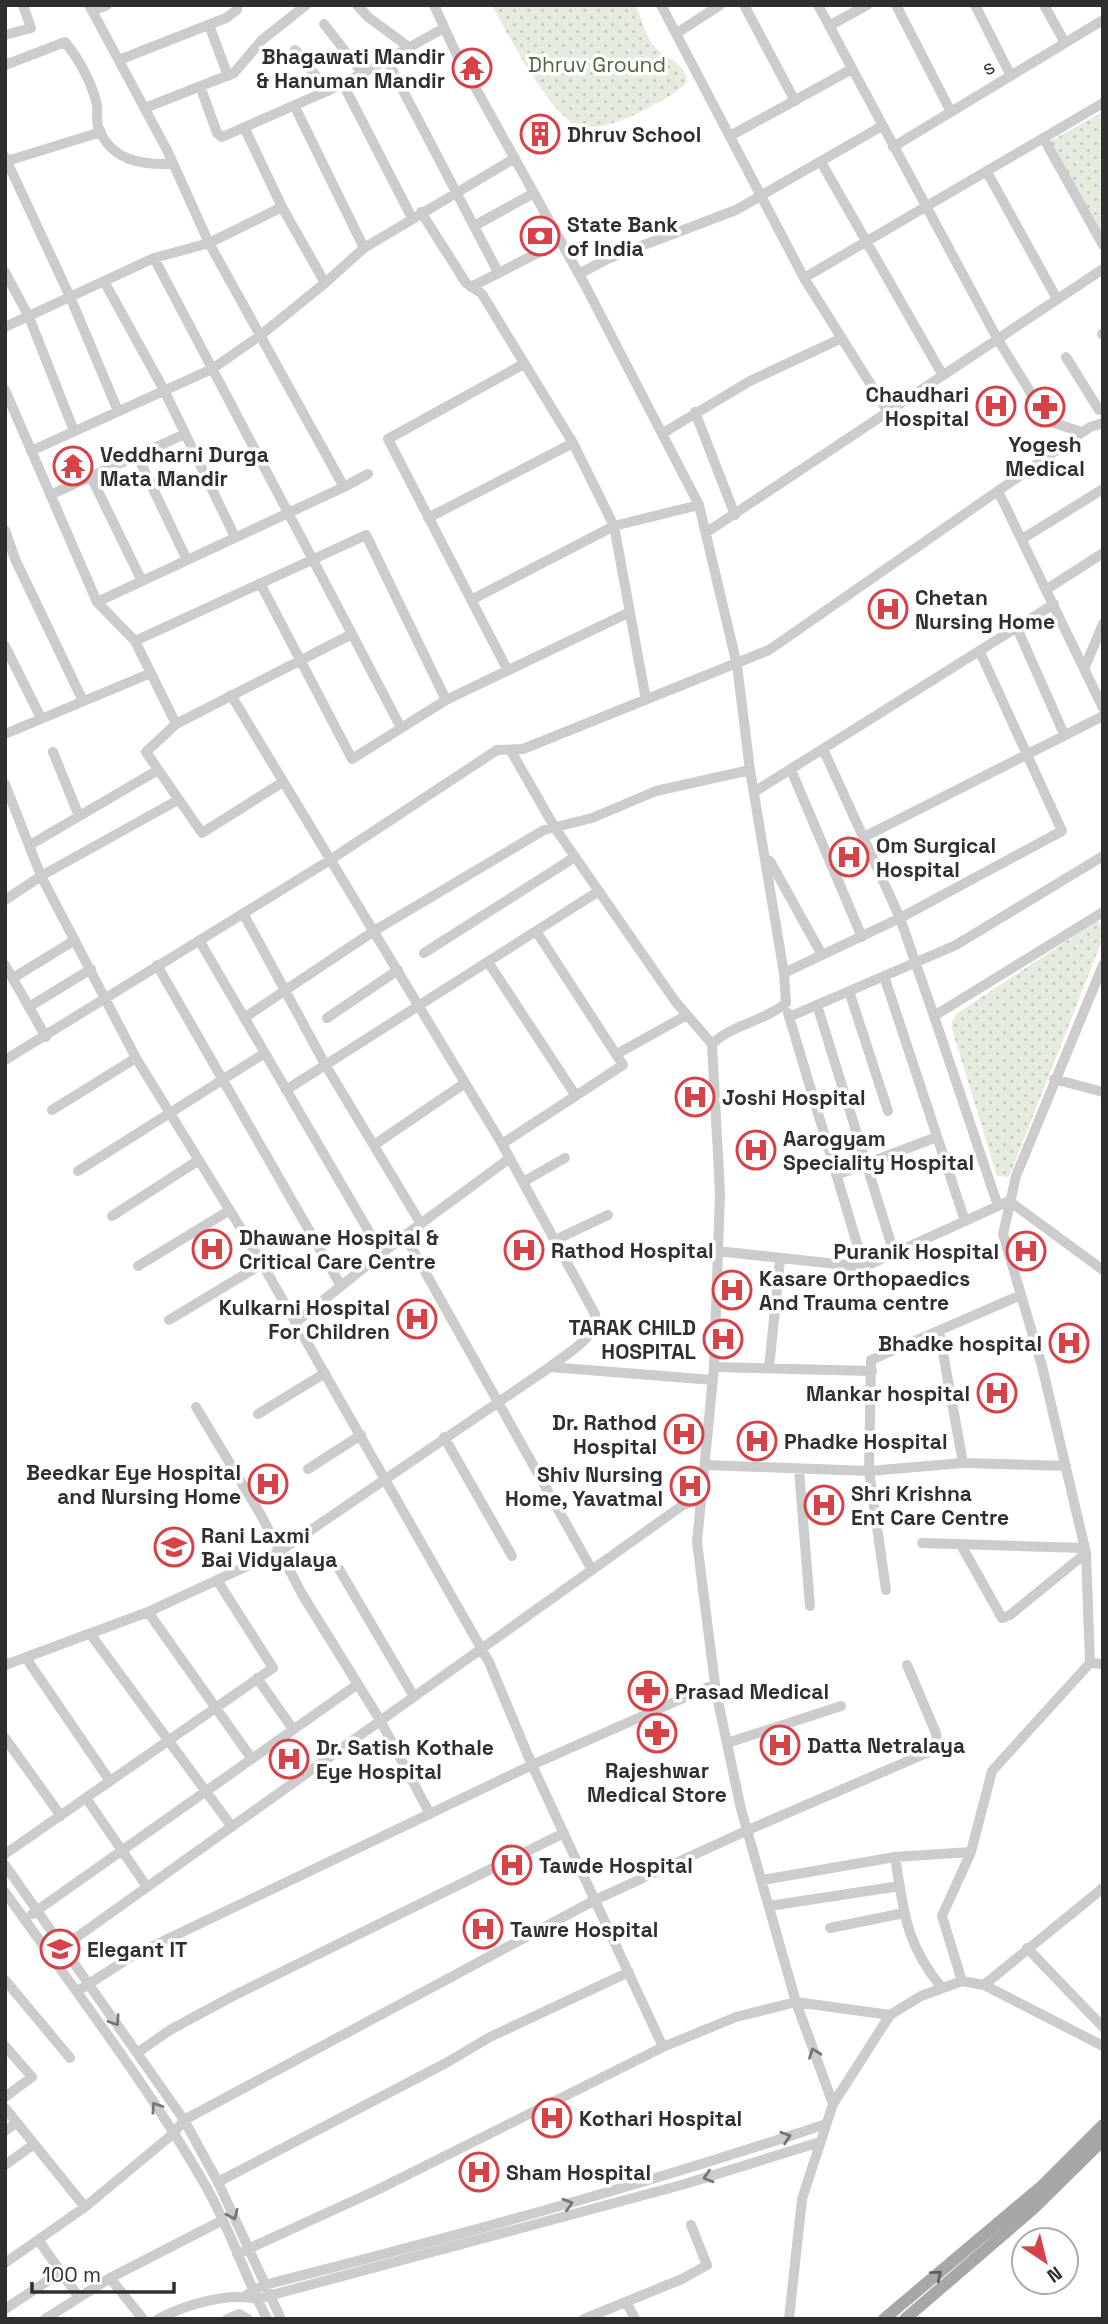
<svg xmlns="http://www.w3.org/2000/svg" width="1108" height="2324" font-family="'Space Grotesk',sans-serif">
<defs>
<pattern id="park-dots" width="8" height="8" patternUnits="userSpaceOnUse" patternTransform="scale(1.75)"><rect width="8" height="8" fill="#e5ebde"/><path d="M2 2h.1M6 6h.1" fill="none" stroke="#c5cabf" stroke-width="1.8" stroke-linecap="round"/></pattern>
</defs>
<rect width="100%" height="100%" fill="#fff"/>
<path fill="url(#park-dots)" d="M 492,5 L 635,5 C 640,15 648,40 654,46 C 667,61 685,61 687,82 C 676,94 656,104 642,111 C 626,120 592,133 575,124 C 549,112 506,32 492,5 Z
M 1103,112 L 1103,236 L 1049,142 Z
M 1097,921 L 1103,925 L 1103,938 L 1009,1177 L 997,1176 L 951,1026 L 956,1014 Z"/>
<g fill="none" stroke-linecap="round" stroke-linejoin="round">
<path stroke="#ccc" stroke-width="10" d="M 89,5 L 167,150 L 209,243 L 344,487 L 97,602
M 357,5 L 368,17 L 410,48
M 434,5 L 454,49 L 586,287 L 699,505 L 737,665 L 750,770 L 784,973 L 786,1003 C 763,1022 733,1024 712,1044 L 720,1193 L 714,1367 L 697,1542 L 716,1692 L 741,1809 L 796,2002 L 833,2104
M 661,5 L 804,278
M 744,5 L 795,101
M 818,5 L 997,338 L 1048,421 L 1082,432
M 896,5 L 951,112
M 975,5 L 1011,76
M 1044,5 L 1065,43
M 92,11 L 107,5
M 324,24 L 363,74
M 209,25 L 228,76
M 829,26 L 867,5
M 677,33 L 720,5
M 5,35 L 31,28 L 23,5
M 295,50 L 328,91
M 119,60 L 226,18 L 237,10 L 237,5
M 388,62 L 498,272
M 5,65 L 65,42 C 79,59 92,83 97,105 C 98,112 96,119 98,126 C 110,161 141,165 173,164
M 343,84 L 412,218
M 200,86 L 217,133 L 222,137 L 343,84 L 444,28
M 295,107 L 364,248
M 145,108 L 234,73 L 262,40 L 306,5
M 730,136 L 852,69
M 1044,139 L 1103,245
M 893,147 L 1103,20
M 5,157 L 71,299 L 118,411
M 7,161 L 101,132
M 821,162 L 942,374
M 987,172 L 1057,299
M 421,212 L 466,283 L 482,294 L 573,443 L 614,526 L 646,700
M 474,226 L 534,193
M 154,258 L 352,634
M 5,272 L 29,317 L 74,431
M 579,274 L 607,259 L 736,210 L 882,126
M 105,283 L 164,390 L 235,537
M 325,283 L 364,248 L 515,158
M 471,287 L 561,241
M 5,327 L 154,258 L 209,243 L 282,207
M 1102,334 L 1103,335
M 1066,357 L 1099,410
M 5,390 L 97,602 L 135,641 L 176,724 L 352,634 L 401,728
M 695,412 L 735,515
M 888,412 L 804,278 L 1103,103
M 663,433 L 750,381 L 842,338
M 31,451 L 212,369 L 261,335 L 325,283 L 282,207 L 245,129
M 137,455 L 187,560
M 91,477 L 142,581
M 344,487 L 368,474
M 998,491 L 1103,708
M 50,495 L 185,434
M 428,518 L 573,443
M 5,530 L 15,559 L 83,701
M 707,532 L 1103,269
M 1022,539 L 1103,489
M 260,583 L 352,759 L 446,700 L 630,612
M 1047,589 L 1103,553
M 471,600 L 614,526 L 699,505
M 1017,628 L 1064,734
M 135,641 L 366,535 L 446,700
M 5,646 L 41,718
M 507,669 L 388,439 L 522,365
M 1084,669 L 1103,624
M 231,695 L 502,1144 L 595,1314 C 599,1337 566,1354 550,1367
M 176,724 L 146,752 L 202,833 L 283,782
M 5,734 L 151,673
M 511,751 L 555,828 L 675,1001 L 712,1044
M 824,751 L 900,918 L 934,1016 L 1103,912
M 53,752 L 79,816
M 791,770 L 862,937
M 5,784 L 41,876 L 178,800
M 754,792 L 1054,604
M 864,837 L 1103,716
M 30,845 L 158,770
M 770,861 L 822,955
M 5,900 L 41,876 L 136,1058 L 256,1253 L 489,1662 L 532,1765 L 663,2047
M 243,913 L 326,1066 L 421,1224
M 199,940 L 382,1254
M 424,953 L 575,857
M 488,962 L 576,1096
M 5,965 L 46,1037
M 157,965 L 341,1286
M 784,973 L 900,918 L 1062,831 L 980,652
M 884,976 L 965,1221
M 13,978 L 75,940
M 849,991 L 888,1111
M 817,1005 L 894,1253
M 29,1007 L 91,969
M 788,1013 L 864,1267
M 934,1016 L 998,1206
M 789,1017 L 956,945 L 1103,856
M 244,1018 L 374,931 L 544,830 L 592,818 L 656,791 L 750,770
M 327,1018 L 398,970
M 617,1054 L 687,1015
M 5,1060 L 330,860 L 497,750 L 523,749 L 769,650 L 1090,427 L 1103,423
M 1054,1079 L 1103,1092
M 286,1090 L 599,891
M 52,1110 L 136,1058
M 502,1144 L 623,1065 L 536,931
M 374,1145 L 465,1083
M 78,1171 L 265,1053
M 836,1175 L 937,1137
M 523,1182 L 565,1158
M 112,1216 L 199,1160
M 405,1236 L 592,1570
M 555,1240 L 608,1215
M 717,1251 L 864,1267 L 1009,1201 L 1103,1270
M 138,1266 L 230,1210
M 1021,1295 L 871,1360 L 869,1471 L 963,1463 L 1066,1466
M 169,1320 L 262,1264
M 296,1322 L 400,1239 L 510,1158
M 939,1331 L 963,1463
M 714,1367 L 872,1371
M 769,1368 L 780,1260
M 196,1407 L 261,1515 L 302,1594 L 380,1720 L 430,1814
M 258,1414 L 325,1373
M 444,1437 L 512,1556
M 706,1465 L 869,1471 L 886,1590
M 308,1469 L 361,1435
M 799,1470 L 810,1606
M 922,1543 L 1084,1548
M 961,1545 L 1002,1618 L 1010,1615 L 1086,1553
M 339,1569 L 413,1695
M 148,1612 L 252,1759
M 91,1635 L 232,1827
M 26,1658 L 110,1781
M 1090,1663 L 1103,1664
M 5,1665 L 148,1612 L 280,1551 L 550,1367 L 713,1380
M 257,1678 L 293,1729
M 5,1738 L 61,1816
M 727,1743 L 841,1706
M 86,1798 L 147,1887
M 5,1854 L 273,1668 L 217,1580
M 895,1857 C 904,1912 905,1943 942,1988
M 5,1865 L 184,2120 L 218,2182 L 281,2319
M 762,1880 L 895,1857 L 971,1852
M 5,1892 C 73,1988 145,2081 204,2183 C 229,2226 244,2274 267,2319
M 769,1906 L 900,1886
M 32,1914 L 358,1684
M 830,1928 L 904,1913
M 63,1947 L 683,1505 L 702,1498
M 1027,1948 L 1103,2027
M 5,1980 L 70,2058
M 962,1981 L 942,1916 L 971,1852 L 992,1771 L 1090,1663 L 1086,1553 L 1042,1366 L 1003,1234 L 1016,1176 L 1103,965
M 984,1985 L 1103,1888
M 78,1991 L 132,1956 L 532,1765 L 715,1684
M 5,2046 L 32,2077 L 5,2097
M 137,2053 L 170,2030 L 233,1996 L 564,1833
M 5,2108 L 85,2207
M 5,2131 L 15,2124
M 5,2165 L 33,2145
M 218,2182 L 446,2063 L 490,2037 L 629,1972
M 39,2241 L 78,2296
M 237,2254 L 377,2190 L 663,2047 L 736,2017 L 796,2002 L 890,2015
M 5,2263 L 85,2207 L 174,2133 L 184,2120 L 595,1900 L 748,1830 L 929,1752 L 937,1741 L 936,1733 L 907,1665
M 110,2278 L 143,2319
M 245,2296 L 264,2285 C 453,2237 641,2186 826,2124
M 627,2303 L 635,2319
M 5,2309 L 61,2272
M 45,2319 L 110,2278 L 223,2220
M 158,2319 C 185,2305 227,2292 257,2299 L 685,2184 L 820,2142
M 227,2319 L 239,2314 L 248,2319
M 584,2319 L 682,2279 L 707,2265 L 691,2225
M 789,2319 L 802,2199 L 833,2104 L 890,2015 L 921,1996 L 962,1981 L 984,1985 L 1103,2046"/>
<path stroke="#a7a7a7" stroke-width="12" d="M 884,2319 L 1042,2186 L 1103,2125
M 905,2319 L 1034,2208 L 1103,2140"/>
</g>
<defs><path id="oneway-chevron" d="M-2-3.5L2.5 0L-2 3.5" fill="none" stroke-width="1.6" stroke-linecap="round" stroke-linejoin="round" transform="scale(1.75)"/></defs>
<g stroke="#767676">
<use href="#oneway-chevron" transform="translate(115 2021) rotate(56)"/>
<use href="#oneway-chevron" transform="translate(814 2053) rotate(-110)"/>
<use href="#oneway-chevron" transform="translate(156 2107) rotate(-124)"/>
<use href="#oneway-chevron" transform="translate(786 2137) rotate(-18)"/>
<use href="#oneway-chevron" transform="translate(708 2177) rotate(163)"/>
<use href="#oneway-chevron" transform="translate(568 2204) rotate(-16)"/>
<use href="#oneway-chevron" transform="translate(233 2215) rotate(66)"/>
</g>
<use stroke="#5f5f5f" href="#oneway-chevron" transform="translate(937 2275) rotate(-40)"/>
<defs>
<symbol id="temple-ring" viewBox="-11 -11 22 22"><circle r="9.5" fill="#fff" stroke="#d64248" stroke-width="1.5"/><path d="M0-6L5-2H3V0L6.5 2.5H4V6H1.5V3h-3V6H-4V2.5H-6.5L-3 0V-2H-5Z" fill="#d64248"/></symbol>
<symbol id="building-ring" viewBox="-11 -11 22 22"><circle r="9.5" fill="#fff" stroke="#d64248" stroke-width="1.5"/><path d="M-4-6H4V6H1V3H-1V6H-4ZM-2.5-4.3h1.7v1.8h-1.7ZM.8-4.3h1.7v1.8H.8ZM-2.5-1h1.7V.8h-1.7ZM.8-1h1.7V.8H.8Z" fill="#d64248"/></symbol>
<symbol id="bank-ring" viewBox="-11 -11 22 22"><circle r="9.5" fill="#fff" stroke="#d64248" stroke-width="1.5"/><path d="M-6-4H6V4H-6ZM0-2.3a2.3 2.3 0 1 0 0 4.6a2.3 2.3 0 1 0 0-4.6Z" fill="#d64248"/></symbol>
<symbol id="hospital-ring" viewBox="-11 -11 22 22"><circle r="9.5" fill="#fff" stroke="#d64248" stroke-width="1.5"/><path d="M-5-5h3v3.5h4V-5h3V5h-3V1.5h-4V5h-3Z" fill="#d64248"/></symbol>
<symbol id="pharmacy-ring" viewBox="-11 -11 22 22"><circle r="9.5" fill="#fff" stroke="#d64248" stroke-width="1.5"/><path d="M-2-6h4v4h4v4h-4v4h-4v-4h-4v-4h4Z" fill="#d64248"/></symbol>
<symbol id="school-ring" viewBox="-11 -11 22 22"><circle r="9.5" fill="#fff" stroke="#d64248" stroke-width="1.5"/><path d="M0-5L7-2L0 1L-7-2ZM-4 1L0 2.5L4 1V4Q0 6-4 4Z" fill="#d64248"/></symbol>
</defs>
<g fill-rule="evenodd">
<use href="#temple-ring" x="450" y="46" width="44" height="44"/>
<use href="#building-ring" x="518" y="112" width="44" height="44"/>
<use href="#bank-ring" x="518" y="214" width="44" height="44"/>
<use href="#hospital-ring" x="974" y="384" width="44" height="44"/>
<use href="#pharmacy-ring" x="1023" y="385" width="44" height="44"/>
<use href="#temple-ring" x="51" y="444" width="44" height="44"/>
<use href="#hospital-ring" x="866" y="587" width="44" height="44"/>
<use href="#hospital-ring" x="827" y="835" width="44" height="44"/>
<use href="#hospital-ring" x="673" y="1075" width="44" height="44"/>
<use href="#hospital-ring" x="734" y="1128" width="44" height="44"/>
<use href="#hospital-ring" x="190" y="1227" width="44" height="44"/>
<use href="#hospital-ring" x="502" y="1228" width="44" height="44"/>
<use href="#hospital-ring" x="1004" y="1229" width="44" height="44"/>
<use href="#hospital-ring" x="710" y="1268" width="44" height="44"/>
<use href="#hospital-ring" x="395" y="1297" width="44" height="44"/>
<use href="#hospital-ring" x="701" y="1317" width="44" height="44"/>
<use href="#hospital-ring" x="1047" y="1321" width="44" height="44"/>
<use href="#hospital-ring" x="975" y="1371" width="44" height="44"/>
<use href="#hospital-ring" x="662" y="1412" width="44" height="44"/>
<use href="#hospital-ring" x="735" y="1419" width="44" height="44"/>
<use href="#hospital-ring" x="246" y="1462" width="44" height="44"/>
<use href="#hospital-ring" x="668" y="1464" width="44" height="44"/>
<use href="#hospital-ring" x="802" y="1483" width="44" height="44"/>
<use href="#school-ring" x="152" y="1525" width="44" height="44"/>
<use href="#pharmacy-ring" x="626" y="1669" width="44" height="44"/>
<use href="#pharmacy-ring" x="635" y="1711" width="44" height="44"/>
<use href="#hospital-ring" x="758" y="1723" width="44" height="44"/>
<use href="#hospital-ring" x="267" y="1737" width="44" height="44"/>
<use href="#hospital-ring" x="490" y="1843" width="44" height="44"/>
<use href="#hospital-ring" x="461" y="1907" width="44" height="44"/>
<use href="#school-ring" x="38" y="1927" width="44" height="44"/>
<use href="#hospital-ring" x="530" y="2096" width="44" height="44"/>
<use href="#hospital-ring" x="457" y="2150" width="44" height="44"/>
</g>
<g text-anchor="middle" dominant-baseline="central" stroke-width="7" stroke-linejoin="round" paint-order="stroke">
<g font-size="21" font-weight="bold" fill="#2f2f2f" stroke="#fff" text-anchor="start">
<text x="445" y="56" text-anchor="end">Bhagawati Mandir<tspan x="445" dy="24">&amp; Hanuman Mandir</tspan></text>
<text x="567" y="134">Dhruv School</text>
<text x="567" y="224">State Bank<tspan x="567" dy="24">of India</tspan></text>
<text x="969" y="394" text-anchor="end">Chaudhari<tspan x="969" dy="24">Hospital</tspan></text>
<text x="1045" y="444" text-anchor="middle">Yogesh<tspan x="1045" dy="24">Medical</tspan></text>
<text x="100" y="454">Veddharni Durga<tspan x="100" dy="24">Mata Mandir</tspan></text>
<text x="915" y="597">Chetan<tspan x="915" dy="24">Nursing Home</tspan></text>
<text x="876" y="845">Om Surgical<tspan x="876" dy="24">Hospital</tspan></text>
<text x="722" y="1097">Joshi Hospital</text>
<text x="783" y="1138">Aarogyam<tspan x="783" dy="24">Speciality Hospital</tspan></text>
<text x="239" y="1237">Dhawane Hospital &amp;<tspan x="239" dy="24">Critical Care Centre</tspan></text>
<text x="551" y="1250">Rathod Hospital</text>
<text x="999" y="1251" text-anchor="end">Puranik Hospital</text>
<text x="759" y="1278">Kasare Orthopaedics<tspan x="759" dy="24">And Trauma centre</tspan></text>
<text x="390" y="1307" text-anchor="end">Kulkarni Hospital<tspan x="390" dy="24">For Children</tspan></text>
<text x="696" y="1327" text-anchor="end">TARAK CHILD<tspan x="696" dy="24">HOSPITAL</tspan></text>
<text x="1042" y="1343" text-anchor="end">Bhadke hospital</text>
<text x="970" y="1393" text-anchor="end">Mankar hospital</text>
<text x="657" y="1422" text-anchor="end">Dr. Rathod<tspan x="657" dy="24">Hospital</tspan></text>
<text x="784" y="1441">Phadke Hospital</text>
<text x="241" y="1472" text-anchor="end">Beedkar Eye Hospital<tspan x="241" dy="24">and Nursing Home</tspan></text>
<text x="663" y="1474" text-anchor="end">Shiv Nursing<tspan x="663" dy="24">Home, Yavatmal</tspan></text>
<text x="851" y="1493">Shri Krishna<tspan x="851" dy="24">Ent Care Centre</tspan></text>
<text x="201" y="1535">Rani Laxmi<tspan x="201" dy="24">Bai Vidyalaya</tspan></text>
<text x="675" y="1691">Prasad Medical</text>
<text x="807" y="1745">Datta Netralaya</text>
<text x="316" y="1747">Dr. Satish Kothale<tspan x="316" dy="24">Eye Hospital</tspan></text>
<text x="657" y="1770" text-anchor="middle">Rajeshwar<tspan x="657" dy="24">Medical Store</tspan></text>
<text x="539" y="1865">Tawde Hospital</text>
<text x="510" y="1929">Tawre Hospital</text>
<text x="87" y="1949">Elegant IT</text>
<text x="579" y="2118">Kothari Hospital</text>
<text x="506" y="2172">Sham Hospital</text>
</g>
<g font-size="21" fill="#516740" stroke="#fff">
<text x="597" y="64">Dhruv Ground</text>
</g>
<g font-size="21" fill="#2f2f2f" stroke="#fff">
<text transform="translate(988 67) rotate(-31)">s</text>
</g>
</g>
<rect width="1108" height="2324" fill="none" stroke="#2f2f2f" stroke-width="14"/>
<g transform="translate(1045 2261) rotate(145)"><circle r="33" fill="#ffffff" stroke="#acacac" stroke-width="2"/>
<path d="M0-5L12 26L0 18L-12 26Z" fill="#d64248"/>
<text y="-10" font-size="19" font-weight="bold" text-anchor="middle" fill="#2f2f2f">N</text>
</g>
<path d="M32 2282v10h142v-10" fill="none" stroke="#2f2f2f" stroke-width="3.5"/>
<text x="42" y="2282" font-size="21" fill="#2f2f2f" stroke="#ffffff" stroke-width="5" paint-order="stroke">100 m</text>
</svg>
